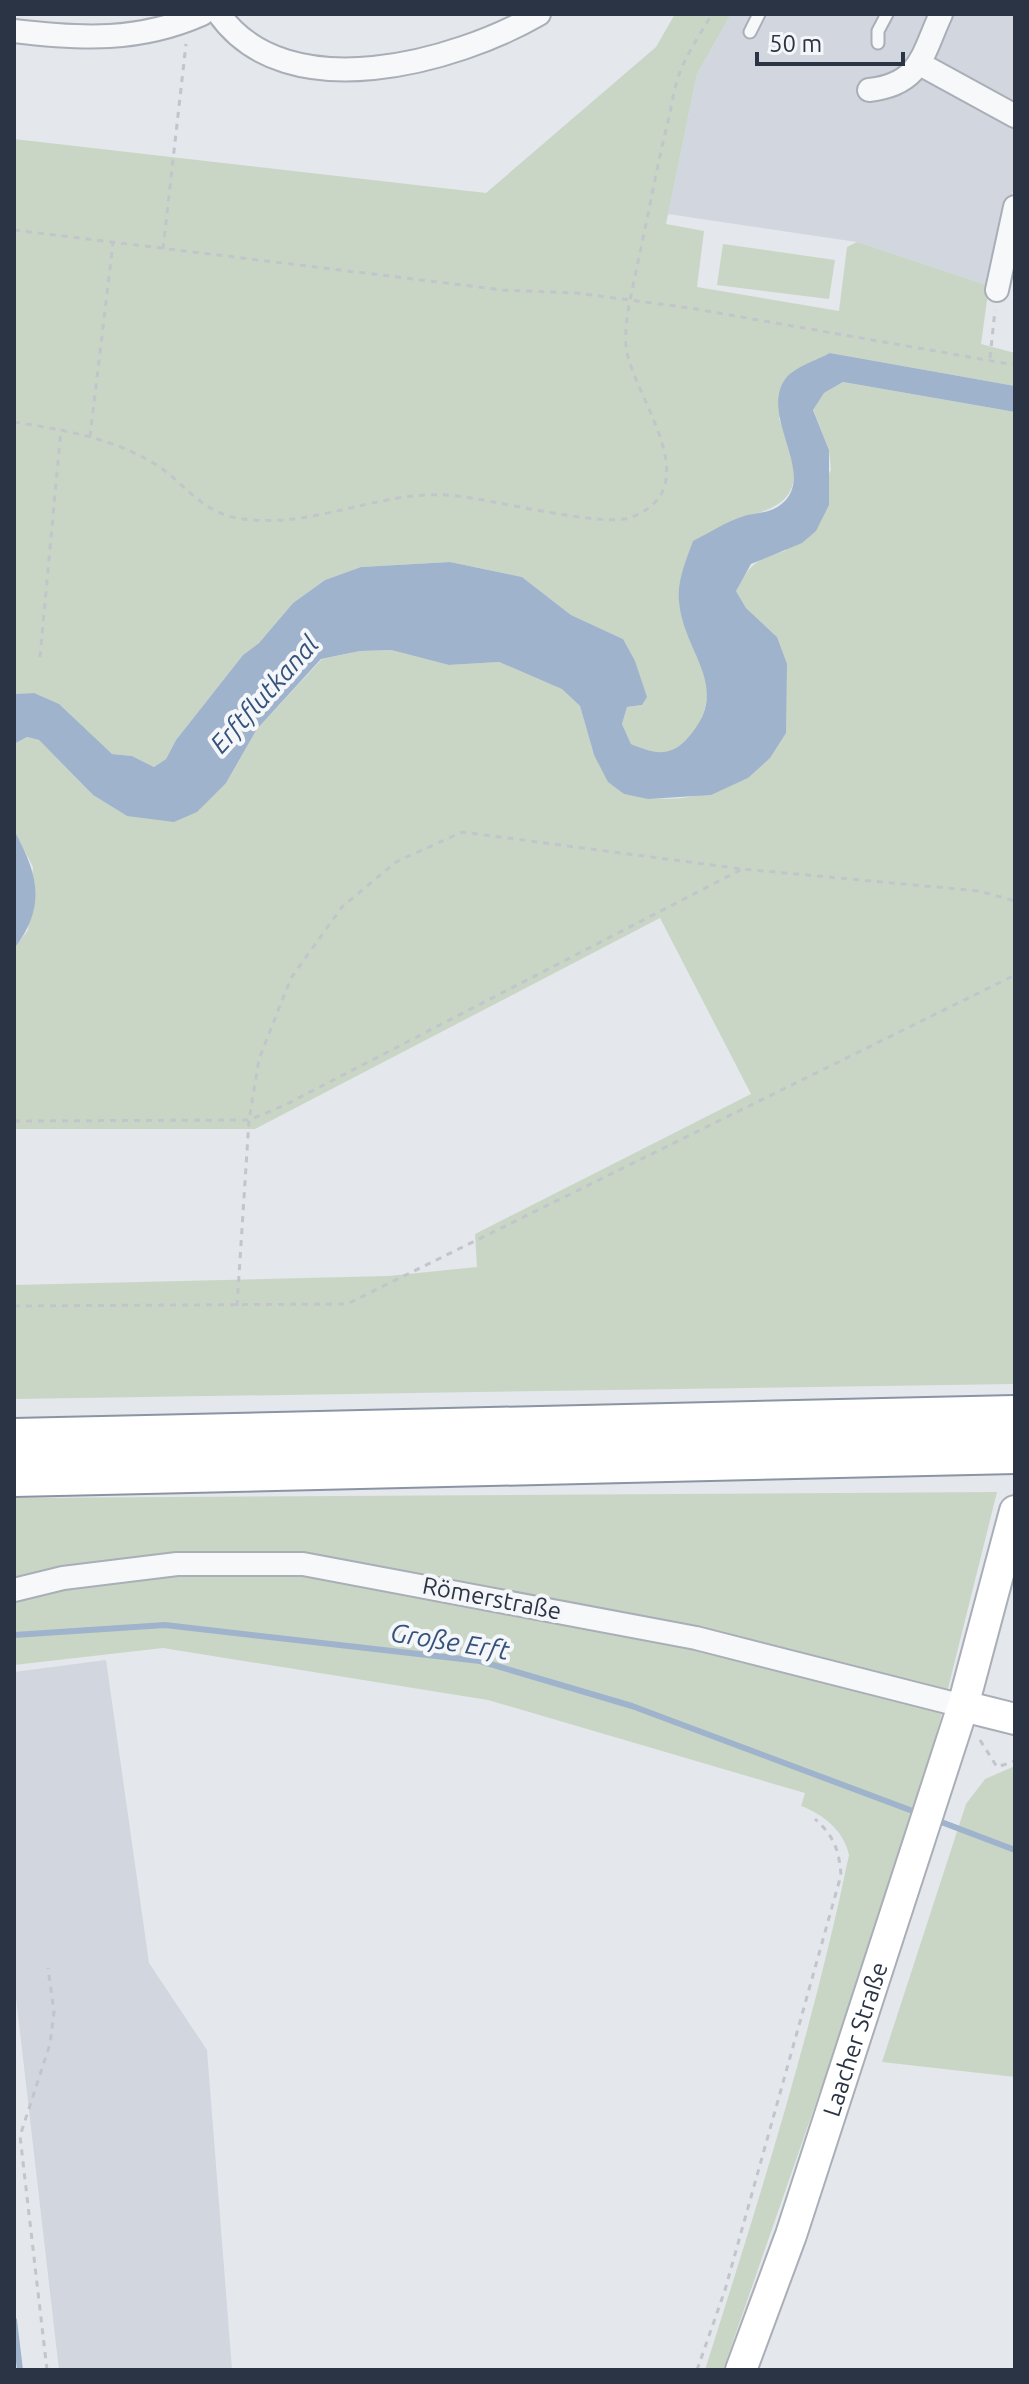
<svg xmlns="http://www.w3.org/2000/svg" width="1029" height="2384" font-family="Ubuntu,sans-serif">
<rect width="100%" height="100%" fill="#e4e7ec"/>
<path fill="#d2d6de" d="M 731,14 L 1015,14 L 1015,186 L 1005,211 L 989,286 L 857,242 L 668,214 L 697,74 Z
M 106,1660 L 149,1963 L 207,2050 L 232,2370 L 59,2370 L 14,1980 L 14,1672 Z"/>
<path fill="#c9d6c5" d="M 675,14 L 731,14 L 697,74 L 666,224 L 704,231 L 697,287 L 839,311 L 847,247 L 857,242 L 989,286 L 981,344 L 1015,353 L 1015,386 L 830,353 L 779,418 C 798,472 810,504 741,517 L 686,631 C 693,645 704,662 707,677 C 713,707 690,759 654,753 C 646,752 638,747 631,744 L 622,724 L 627,707 L 642,705 L 623,639 L 571,615 L 522,577 L 450,562 L 361,567 L 325,580 L 293,603 L 259,643 L 243,655 L 176,740 L 166,759 L 154,767 L 132,756 L 112,754 L 34,693 L 14,694 L 14,139 L 486,193 L 656,47 Z
M 723,244 L 835,260 L 829,299 L 717,285 Z
M 843,382 L 1015,412 L 1015,1384 L 14,1399 L 14,1285 L 388,1276 L 477,1267 L 475,1234 L 751,1094 L 660,918 L 255,1129 L 14,1129 L 14,949 L 28,930 L 33,867 L 14,830 L 14,744 L 27,737 L 39,740 L 93,795 L 127,816 L 226,783 L 257,729 L 322,659 L 360,651 L 391,650 L 449,665 L 499,662 L 563,689 L 580,706 L 594,755 L 624,794 C 671,804 705,798 748,778 L 777,637 L 746,608 L 736,591 C 748,565 759,557 785,551 L 831,470 L 829,450 L 813,409 L 824,393 Z
M 997,1492 L 918,1809 L 723,2370 L 705,2370 C 759,2200 813,2029 849,1855 C 844,1831 823,1814 801,1806 L 805,1793 L 488,1700 L 163,1648 L 14,1665 L 14,1498 Z
M 1015,1766 L 1015,2077 L 882,2062 L 966,1804 L 985,1779 Z"/>
<path fill="#9fb4cc" d="M 830,353 L 1015,386 L 1015,412 L 843,382 L 824,393 L 813,410 L 829,450 L 829,505 L 816,531 L 802,543 L 751,564 L 736,591 L 746,608 L 777,637 L 787,664 L 786,733 L 770,758 L 748,778 L 711,795 L 648,799 L 624,794 L 608,782 L 594,755 L 580,706 L 562,689 L 499,662 L 449,665 L 391,650 L 360,651 L 321,659 L 257,729 L 226,783 L 197,812 L 174,822 L 127,816 L 93,795 L 39,740 L 27,737 L 14,744 L 14,694 L 34,693 L 59,704 L 112,754 L 132,756 L 154,767 L 166,759 L 176,740 L 243,655 L 259,643 L 293,603 L 325,580 L 361,567 L 450,562 L 522,577 L 571,615 L 623,639 L 635,661 L 647,697 L 642,705 L 627,707 L 622,724 L 631,744 C 652,753 669,758 686,740 C 735,688 683,654 679,601 C 677,581 686,560 693,541 C 709,533 727,521 744,516 C 755,513 769,513 779,506 C 821,477 757,416 786,378 C 795,367 817,360 830,353 Z
M 14,830 C 38,874 47,906 14,949 Z"/>
<g fill="none" stroke-linecap="round" stroke-linejoin="round">
<path stroke="#9fb4cc" stroke-width="6" d="M 14,1635 L 165,1625 L 480,1661 L 632,1706 L 918,1813
M 936,1820 L 1015,1850
M 14,2320 L 20,2370"/>
<defs>
<path id="service" d="M 750,32 L 759,14
M 878,43 L 878,31 L 887,14"/>
<path id="minor" d="M 219,14 C 287,110 456,62 539,14
M 14,31 C 81,39 139,42 202,14
M 920,64 L 1015,116
M 869,90 C 921,84 922,55 941,14
M 997,290 L 1015,207
M 14,1590 L 63,1578 L 177,1564 L 303,1564 L 696,1638 L 963,1706"/>
<g id="secondary">
<path d="M 963,1706 L 1015,1719"/>
<path id="s1" d="M 741,2370 L 791,2235 L 963,1706 L 1015,1511"/>
</g>
<path id="motorway" d="M 14,1439 L 1015,1416
M 14,1476 L 1015,1453"/>
</defs>
<use href="#service" stroke="#a9aeb7" stroke-width="15"/>
<use href="#minor" stroke="#a9aeb7" stroke-width="26"/>
<use href="#secondary" stroke="#a9aeb7" stroke-width="34"/>
<use href="#motorway" stroke="#8b94a3" stroke-width="44"/>
<path stroke="#c2c5cb" stroke-width="3" stroke-dasharray="6 6" stroke-linecap="butt" d="M 14,230 L 503,290 L 577,293 L 690,308 L 1015,365
M 163,249 L 186,44
M 990,358 L 995,310
M 14,422 C 64,430 114,438 158,466 C 185,484 202,512 237,518 C 309,531 375,491 447,495 C 486,497 603,529 632,517 C 711,486 631,395 626,346 C 624,319 633,288 638,262 C 648,216 656,171 667,125 C 672,107 674,84 682,67 C 690,49 702,31 712,14
M 90,437 L 113,243
M 40,657 L 61,429
M 14,1121 L 249,1120 L 259,1059 L 291,978 L 342,907 L 396,862 L 462,832 L 742,869 L 979,891 L 1015,901
M 14,1306 L 347,1304 L 1015,975
M 237,1306 L 249,1120 L 283,1106 L 742,869
M 980,1740 L 997,1767 L 1015,1761
M 47,2370 L 20,2136 L 50,2044 L 54,2012 L 48,1968
M 697,2370 L 725,2290 L 841,1875 C 839,1850 834,1836 815,1819"/>
<use href="#service" stroke="#f7f8fa" stroke-width="11"/>
<use href="#minor" stroke="#f7f8fa" stroke-width="22"/>
<use href="#secondary" stroke="#fff" stroke-width="30"/>
<use href="#motorway" stroke="#fff" stroke-width="40"/>
</g>
<g text-anchor="middle" dominant-baseline="central" stroke-width="8" stroke-linejoin="round" paint-order="stroke">
<g font-size="24" fill="#2b3445" stroke="#f4f6f9">
<text transform="translate(492 1598) rotate(11)">Römerstraße</text>
<text stroke="none"><textPath href="#s1" startOffset="350">Laacher Straße</textPath></text>
</g>
<g font-size="26" font-style="italic" fill="#34527a" stroke="#f4f6f9">
<text transform="translate(264 694) rotate(-48)">Erftflutkanal</text>
<text transform="translate(450 1641) rotate(9)">Große Erft</text>
</g>
</g>
<rect width="1029" height="2384" fill="none" stroke="#2b3445" stroke-width="32"/>
<path d="M757 52v12h146v-12" fill="none" stroke="#2b3445" stroke-width="4"/>
<text x="769" y="52" font-size="24" fill="#2b3445" stroke="#f4f6f9" stroke-width="6" paint-order="stroke">50 m</text>
</svg>
